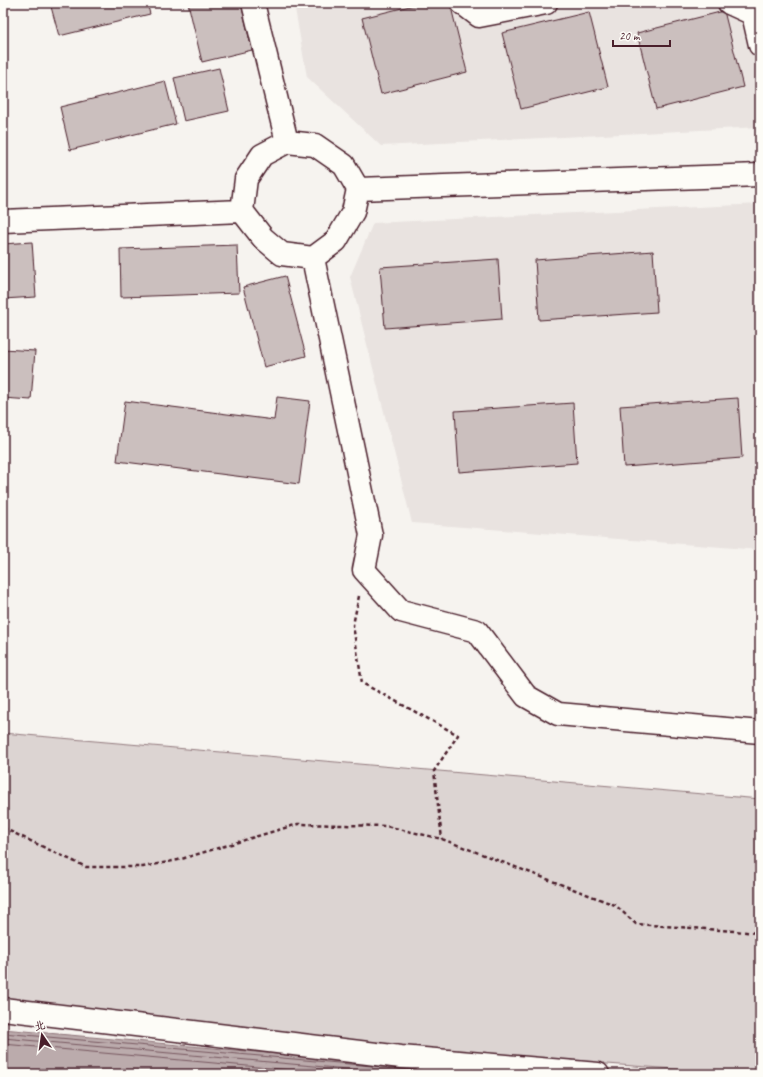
<svg xmlns="http://www.w3.org/2000/svg" width="763" height="1077" font-family="Caveat,'LXGW WenKai TC',sans-serif">
<rect width="100%" height="100%" fill="#f6f3ef"/>
<filter id="ink" filterUnits="userSpaceOnUse"><feTurbulence type="fractalNoise" baseFrequency=".025" numOctaves="2"/><feDisplacementMap in="SourceGraphic" scale="8" xChannelSelector="R" yChannelSelector="G"/><feConvolveMatrix kernelMatrix="1 2 1 2 8 2 1 2 1" color-interpolation-filters="sRGB"/></filter>
<g filter="url(#ink)">
<path fill="#e9e3e0" d="M 294,3 L 760,3 L 760,127 L 381,146 L 307,77 Z
M 760,204 L 760,550 L 412,523 L 350,277 L 373,223 Z"/>
<path fill="#dcd4d2" stroke="#937a7e" d="M 3,733 L 760,799 L 760,1074 L 742,1074 L 324,1043 L 3,999 Z"/>
<path fill="#bbabac" stroke="#8e7378" d="M 3,1029 L 443,1069 L 508,1074 L 3,1074 Z"/>
<g fill="none" stroke-linecap="round" stroke-linejoin="round">
<path stroke="#77575f" stroke-width="1" d="M 3,1033 L 394,1068
M 3,1038 L 402,1074
M 3,1044 L 336,1074"/>
</g>
<path fill="#cbbfbe" stroke="#4a1f2b" d="M 50,3 L 147,3 L 150,14 L 59,36 Z
M 188,3 L 241,3 L 252,50 L 202,62 Z
M 422,3 L 450,3 L 467,72 L 381,94 L 362,18 Z
M 724,11 L 743,87 L 656,109 L 637,33 Z
M 589,12 L 608,87 L 521,109 L 502,33 Z
M 219,68 L 229,111 L 184,121 L 174,78 Z
M 165,81 L 176,124 L 70,150 L 60,107 Z
M 32,242 L 36,297 L 3,299 L 3,244 Z
M 237,245 L 239,293 L 121,297 L 120,249 Z
M 653,251 L 657,312 L 539,320 L 535,260 Z
M 498,259 L 502,319 L 385,328 L 380,267 Z
M 285,276 L 306,356 L 264,367 L 243,287 Z
M 3,349 L 35,351 L 31,400 L 3,398 Z
M 277,397 L 310,401 L 299,484 L 117,461 L 125,401 L 274,420 Z
M 738,398 L 742,458 L 624,467 L 620,406 Z
M 573,403 L 577,463 L 459,472 L 455,411 Z"/>
<g fill="none" stroke-linecap="round" stroke-linejoin="round">
<defs>
<path id="minor" d="M 253,3 L 287,142
M 462,3 L 479,16 L 546,3
M 729,3 L 753,14 L 760,12
M 753,14 L 760,45
M 287,142 L 315,145 L 344,165 L 358,189 L 353,212 L 336,241 L 313,258 L 282,254 L 263,238 L 242,211 L 246,179 L 262,155 Z
M 358,189 L 760,175
M 3,221 L 242,211
M 313,258 L 371,535 L 364,570 L 401,611 L 477,631 L 526,696 L 558,714 L 760,732
M 3,1009 L 401,1057 L 598,1074"/>
</defs>
<use href="#minor" stroke="#4a1f2b" stroke-width="25"/>
<path stroke="#4a1f2b" stroke-width="2.5" stroke-dasharray="4 3" stroke-linecap="butt" d="M 359,596 L 353,625 L 362,683 L 458,735 L 434,771 L 442,839
M 3,828 L 86,867 L 143,867 L 178,860 L 298,824 L 386,826 L 442,839 L 615,905 L 636,924 L 760,933"/>
<use href="#minor" stroke="#fdfcf7" stroke-width="22"/>
</g>
</g>
<rect width="763" height="1077" fill="none" stroke="#fdfcf7" stroke-width="16"/>
<rect x="8" y="8" width="747" height="1061" fill="none" stroke="#4a1f2b" stroke-width="1.5" filter="url(#ink)"/>
<g transform="translate(42 1035) rotate(347)" stroke="#fdfcf7" stroke-width="3" paint-order="stroke">
<path d="M0-3L7 15L0 10L-7 15Z" fill="#4a1f2b"/>
<text y="-6" font-size="11" font-weight="bold" text-anchor="middle" fill="#4a1f2b">北</text>
</g>
<path d="M613 40v6h57v-6" fill="none" stroke="#4a1f2b" stroke-width="2"/>
<text x="619" y="40" font-size="12" fill="#4a1f2b" stroke="#fdfcf7" stroke-width="3" paint-order="stroke">20 m</text>
</svg>
